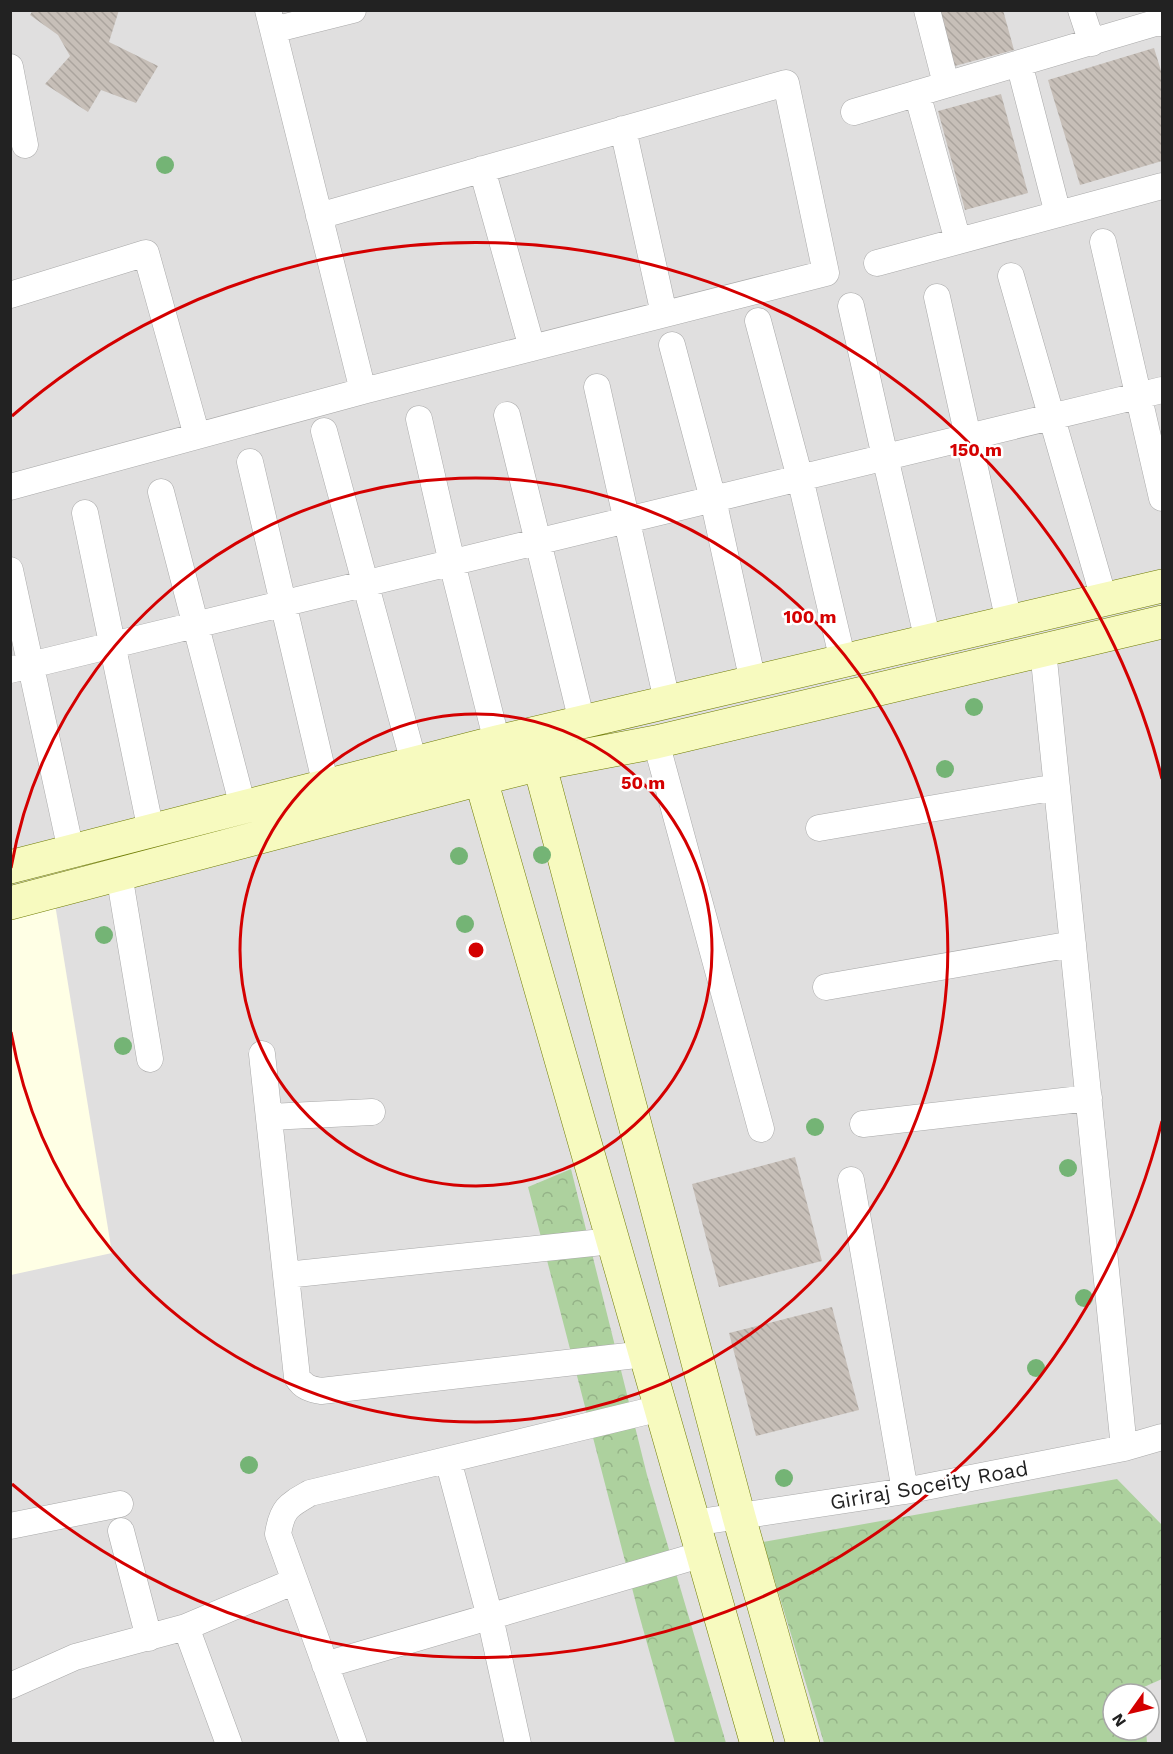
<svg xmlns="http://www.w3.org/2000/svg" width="1173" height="1754" font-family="'Work Sans',sans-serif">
<defs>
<pattern id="forest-crowns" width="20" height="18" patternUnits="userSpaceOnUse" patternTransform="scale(1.5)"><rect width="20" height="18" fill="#add19e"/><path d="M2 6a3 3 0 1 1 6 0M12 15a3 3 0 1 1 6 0" fill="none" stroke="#95b388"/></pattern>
<pattern id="building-back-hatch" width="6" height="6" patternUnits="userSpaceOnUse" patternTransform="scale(1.5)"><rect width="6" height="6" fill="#c7bfb8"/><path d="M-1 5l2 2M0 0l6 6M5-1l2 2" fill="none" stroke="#aba49e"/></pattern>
</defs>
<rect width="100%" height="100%" fill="#f2efe9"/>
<path fill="#e0dfdf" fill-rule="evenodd" d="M 11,11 L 1162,11 L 1162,1743 L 11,1744 ZM 1113,1694 L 1149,1694 L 1149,1730 L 1113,1730 Z"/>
<path fill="#ffffe5" d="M 53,892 L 112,1253 L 11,1275 L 10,905 Z"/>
<path fill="url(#forest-crowns)" d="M 571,1169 L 647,1475 L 726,1743 L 675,1743 L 638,1611 L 528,1187 Z
M 1117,1479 L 1162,1525 L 1162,1679 L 1144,1687 L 1144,1694 L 1113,1694 L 1113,1730 L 1146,1730 L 1147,1743 L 824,1743 L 763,1542 Z"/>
<path fill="url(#building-back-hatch)" d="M 33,10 L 119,10 L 109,42 L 158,66 L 136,103 L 101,90 L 88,112 L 45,84 L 70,56 L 58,35 L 30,15 Z
M 935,10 L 1003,10 L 1014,50 L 951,67 Z
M 1154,48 L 1162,74 L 1162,161 L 1080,185 L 1048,80 Z
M 1001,94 L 1028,193 L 965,210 L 938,111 Z
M 795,1157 L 822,1261 L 719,1287 L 692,1184 Z
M 832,1307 L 859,1410 L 756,1436 L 729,1333 Z"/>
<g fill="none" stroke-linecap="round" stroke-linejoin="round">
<defs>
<path id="street" d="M 927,10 L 946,84
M 1081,10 L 1092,43
M 273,30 L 353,10
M 1019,63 L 1058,214
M 10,67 L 25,145
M 917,93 L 958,241
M 854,112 L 1155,23 L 1162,23
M 623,129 L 664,314
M 482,169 L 532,348
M 319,216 L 786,83 L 826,273 L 363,391
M 1103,242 L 1162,498
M 877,263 L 1162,186
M 1011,276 L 1104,599
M 10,295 L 146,253 L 197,436
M 937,297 L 1009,622
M 851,306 L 885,457 L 928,641
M 758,321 L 800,478 L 843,661
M 672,345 L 713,499 L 753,682
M 597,387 L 667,701
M 507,415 L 582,722
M 419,419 L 452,563 L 497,742
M 324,431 L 414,763
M 250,462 L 326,786
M 10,487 L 363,391 L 268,10
M 161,492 L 243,807
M 85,513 L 151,831
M 10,570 L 71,851
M 1043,650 L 1124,1448
M 10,670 L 1162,390
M 656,742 L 761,1129
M 819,828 L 1057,787
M 119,874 L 150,1059
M 826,987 L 1073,944
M 262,1054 L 297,1377 C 303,1387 310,1389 321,1391 L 645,1354
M 269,1117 L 372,1112
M 863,1124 L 1089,1098
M 851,1180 L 905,1491
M 286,1275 L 612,1241
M 448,1460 L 490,1617 L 518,1744
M 693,1523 L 905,1491 L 1124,1448 L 1162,1437
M 10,1526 L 120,1504
M 121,1531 L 149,1638
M 186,1627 L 295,1581
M 325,1665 L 703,1554
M 10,1686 L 75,1657 L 186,1627 L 229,1744
M 354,1744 L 278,1534 C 282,1508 289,1505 310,1493 L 661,1408"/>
<path id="secondary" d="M 534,744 L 739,1517 L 803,1744
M 475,759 L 757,1744
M 10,867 L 497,742 L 1162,586
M 10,903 L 480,779 L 540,764 L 656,742 L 1162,622"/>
</defs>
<use href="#street" stroke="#a9a9a9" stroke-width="27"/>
<use href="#secondary" stroke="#707d05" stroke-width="34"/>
<use href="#street" stroke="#fff" stroke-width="26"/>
<use href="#secondary" stroke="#f7fabf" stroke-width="33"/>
</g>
<g fill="#74b475">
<circle cx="165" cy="165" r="9"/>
<circle cx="974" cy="707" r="9"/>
<circle cx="945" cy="769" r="9"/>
<circle cx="542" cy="855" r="9"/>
<circle cx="459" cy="856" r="9"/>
<circle cx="465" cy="924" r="9"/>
<circle cx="104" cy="935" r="9"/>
<circle cx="123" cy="1046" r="9"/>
<circle cx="815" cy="1127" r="9"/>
<circle cx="1068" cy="1168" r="9"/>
<circle cx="1084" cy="1298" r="9"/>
<circle cx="1036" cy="1368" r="9"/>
<circle cx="249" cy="1465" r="9"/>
<circle cx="784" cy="1478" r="9"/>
</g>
<g fill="none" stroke="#d40000" stroke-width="3">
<circle cx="476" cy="950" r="236"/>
<path d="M11 868A472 472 0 1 1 11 1032"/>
<path d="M1162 1121A707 707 0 0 1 12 1484M12 416A707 707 0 0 1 1162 779"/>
</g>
<g text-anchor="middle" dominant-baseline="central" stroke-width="5" stroke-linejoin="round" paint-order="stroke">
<g font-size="21" fill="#222" stroke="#fff">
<text transform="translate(929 1485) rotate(-10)">Giriraj Soceity Road</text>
</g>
</g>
<circle cx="476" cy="950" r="9" fill="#d40000" stroke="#fff" stroke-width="3"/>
<g font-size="18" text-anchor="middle" font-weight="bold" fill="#d40000" stroke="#fff" stroke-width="5" stroke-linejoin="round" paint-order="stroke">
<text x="976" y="456">150 m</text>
<text x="810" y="623">100 m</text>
<text x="643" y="789">50 m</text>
</g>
<rect width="1173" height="1754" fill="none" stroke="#222222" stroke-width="24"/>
<g transform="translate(1131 1712) rotate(236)"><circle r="28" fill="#ffffff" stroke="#a7a7a7" stroke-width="1.5"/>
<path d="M0-4.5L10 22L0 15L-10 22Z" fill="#d40000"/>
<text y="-9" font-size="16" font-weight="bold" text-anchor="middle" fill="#222222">N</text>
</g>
</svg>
